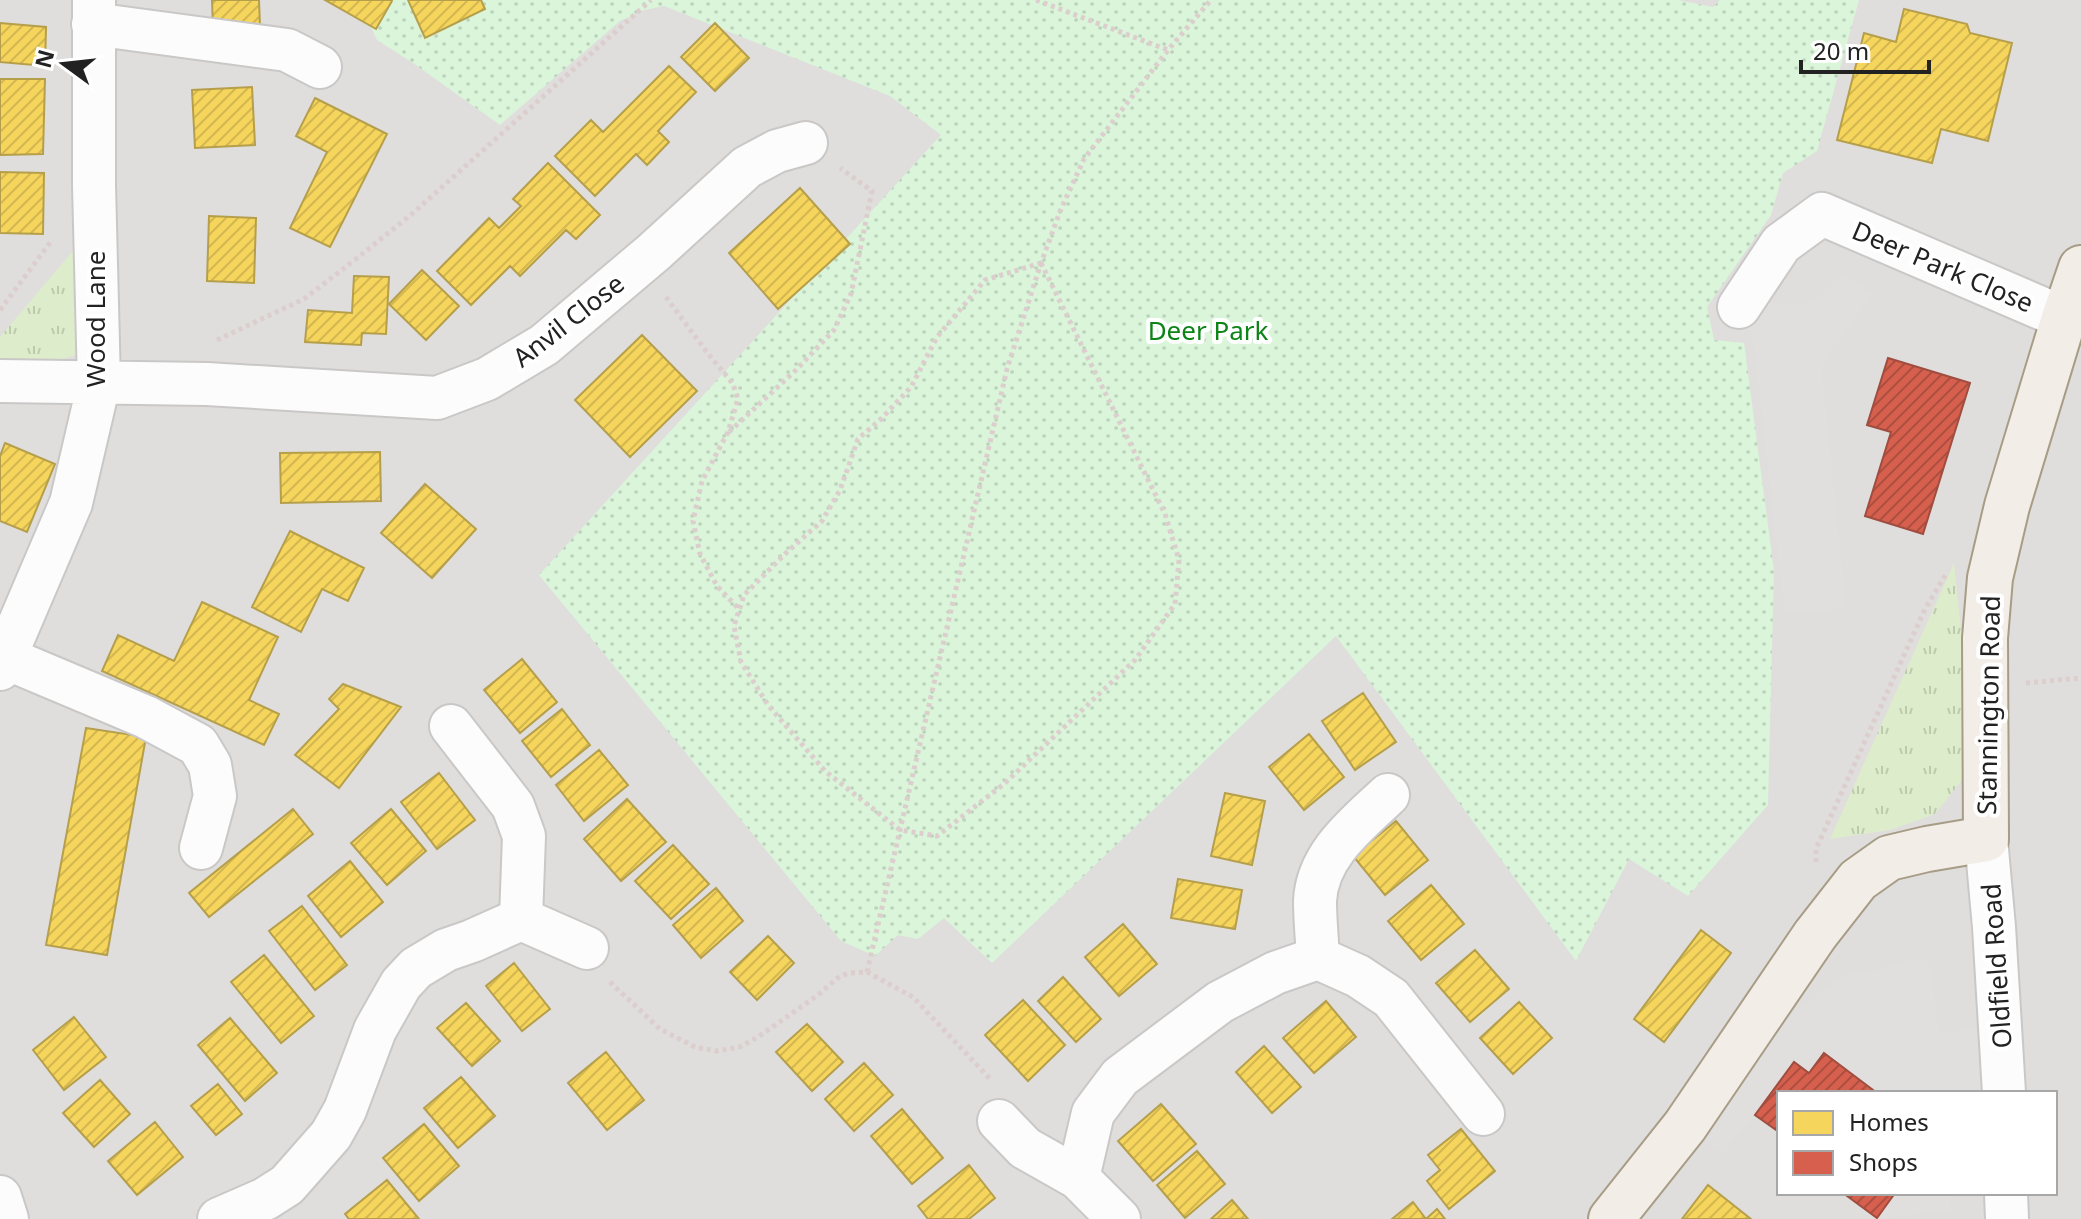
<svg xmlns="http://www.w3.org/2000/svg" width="2081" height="1219" font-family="'Noto Sans',sans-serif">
<defs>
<pattern id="grass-tufts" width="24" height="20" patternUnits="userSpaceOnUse" patternTransform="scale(2)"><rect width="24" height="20" fill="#ddeccb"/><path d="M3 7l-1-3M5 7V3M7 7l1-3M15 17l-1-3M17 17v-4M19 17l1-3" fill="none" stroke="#bdcaae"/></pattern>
<pattern id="park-dots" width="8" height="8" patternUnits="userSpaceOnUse" patternTransform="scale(2)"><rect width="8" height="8" fill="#daf5da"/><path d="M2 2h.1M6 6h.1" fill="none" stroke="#bbd2bb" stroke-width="1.8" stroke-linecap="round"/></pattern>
<pattern id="homes-hatch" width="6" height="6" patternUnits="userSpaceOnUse" patternTransform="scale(2)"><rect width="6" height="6" fill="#f6d55c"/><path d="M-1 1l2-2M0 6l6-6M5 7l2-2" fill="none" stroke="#d3b750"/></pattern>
<pattern id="shops-hatch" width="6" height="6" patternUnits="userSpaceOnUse" patternTransform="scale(2)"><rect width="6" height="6" fill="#d6604d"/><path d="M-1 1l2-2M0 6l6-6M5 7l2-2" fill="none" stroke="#ad4f40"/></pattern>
</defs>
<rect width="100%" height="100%" fill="#f0eeeb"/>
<path fill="#dfdedc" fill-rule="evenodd" d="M 0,0 L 2081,0 L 2081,1219 L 0,1219 ZM 1779,1093 L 2055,1093 L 2055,1193 L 1779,1193 Z"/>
<path fill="url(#grass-tufts)" d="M 94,226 L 78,354 L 49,364 L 0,359 L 0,337 Z
M 1954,563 L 1965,669 L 1966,775 L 1935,814 L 1890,830 L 1830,839 Z"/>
<path fill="url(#park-dots)" d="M 366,0 L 1678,0 L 1713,7 L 1720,0 L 1859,0 L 1817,151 L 1783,173 L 1771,215 L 1707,307 L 1714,340 L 1744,343 L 1774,571 L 1768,805 L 1688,896 L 1629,859 L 1576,961 L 1336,636 L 992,963 L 944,918 L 918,939 L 898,935 L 875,956 L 841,941 L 539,575 L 941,135 L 890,96 L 664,6 L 644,10 L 620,21 L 500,125 L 413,63 L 377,40 L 365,14 Z"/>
<path fill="#e0dfde" d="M 1842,275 L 1872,293 L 1821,366 L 1846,608 L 1785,614 L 1753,337 L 1739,307 L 1764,300 L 1779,304 L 1811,303 Z
M 1923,957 L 1931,966 L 1938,1033 L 1999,1026 L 2004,1090 L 1961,1093 L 1877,1093 L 1824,1054 L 1809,1073 L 1794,1063 L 1755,1115 L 1721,1154 L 1685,1126 L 1774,1029 L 1845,974 L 1866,973 Z
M 1895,1193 L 1950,1193 L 1951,1210 L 1877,1218 Z"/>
<path fill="url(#homes-hatch)" stroke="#b69f4b" stroke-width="2" d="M 212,0 L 259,0 L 260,27 L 213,28 Z
M 325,0 L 391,0 L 392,1 L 376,29 Z
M 408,0 L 481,0 L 485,9 L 425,38 Z
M 1904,9 L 1967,24 L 1970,33 L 2012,43 L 1988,141 L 1941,129 L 1932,163 L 1837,140 L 1864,33 L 1896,42 Z
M 0,23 L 46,27 L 45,66 L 0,62 Z
M 715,23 L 749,58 L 715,91 L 681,57 Z
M 669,66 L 696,92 L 658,131 L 669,142 L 647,165 L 636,154 L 595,196 L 555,156 L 591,120 L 603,132 Z
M 0,79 L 45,79 L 43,154 L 0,155 Z
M 252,87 L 255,145 L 195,148 L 192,90 Z
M 315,98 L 387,134 L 330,247 L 290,228 L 327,152 L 296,136 Z
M 548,163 L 600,215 L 576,239 L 566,230 L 520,276 L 510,266 L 471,305 L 437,271 L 489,218 L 499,228 L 521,206 L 513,199 Z
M 0,172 L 44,173 L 43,234 L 0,233 Z
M 800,188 L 850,244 L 778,309 L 729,253 Z
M 209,216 L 256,218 L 254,283 L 207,281 Z
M 422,270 L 459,306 L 426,340 L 389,304 Z
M 354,276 L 389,277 L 386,334 L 362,333 L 361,345 L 305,342 L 308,310 L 352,313 Z
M 642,335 L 697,391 L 630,457 L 575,400 Z
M 5,443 L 55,464 L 27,532 L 0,521 L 0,456 Z
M 380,452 L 381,501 L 281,503 L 280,453 Z
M 425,484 L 476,529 L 432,578 L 381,533 Z
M 290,531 L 364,568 L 348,601 L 322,589 L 301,632 L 252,607 Z
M 202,602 L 278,637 L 249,700 L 279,714 L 264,745 L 102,671 L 118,635 L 174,661 Z
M 522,659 L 557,702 L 520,733 L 484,690 Z
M 343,684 L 401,707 L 339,788 L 295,755 L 339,709 L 329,699 Z
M 1363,693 L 1396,742 L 1355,770 L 1322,721 Z
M 562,709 L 590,745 L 551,777 L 522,741 Z
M 86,728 L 146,737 L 107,955 L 46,945 Z
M 1309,734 L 1344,777 L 1304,810 L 1269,767 Z
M 599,750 L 628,785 L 584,821 L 556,785 Z
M 439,773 L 475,820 L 437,849 L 401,802 Z
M 1225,793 L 1265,801 L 1252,865 L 1211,856 Z
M 627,799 L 666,842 L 621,881 L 584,839 Z
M 293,809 L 313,834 L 209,917 L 189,893 Z
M 391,809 L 426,851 L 387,885 L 351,843 Z
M 1396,821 L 1428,860 L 1385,895 L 1353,856 Z
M 673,845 L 709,884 L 671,919 L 635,881 Z
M 350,861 L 383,902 L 341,937 L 308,896 Z
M 1178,879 L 1242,890 L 1235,929 L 1171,918 Z
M 1431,885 L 1464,924 L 1421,960 L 1388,921 Z
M 716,888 L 743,921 L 701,958 L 673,925 Z
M 302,906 L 347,965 L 315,990 L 269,931 Z
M 1123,924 L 1157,964 L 1119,996 L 1085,957 Z
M 1701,930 L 1731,953 L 1664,1042 L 1634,1019 Z
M 768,936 L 794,963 L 757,1000 L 730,972 Z
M 1475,950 L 1509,989 L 1470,1022 L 1436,983 Z
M 264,955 L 314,1016 L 281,1043 L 231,982 Z
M 514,963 L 550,1009 L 522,1031 L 486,986 Z
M 1063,977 L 1101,1019 L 1076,1042 L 1038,1001 Z
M 1023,1000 L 1065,1045 L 1028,1081 L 985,1035 Z
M 1326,1001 L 1356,1037 L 1314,1073 L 1283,1038 Z
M 1519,1002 L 1552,1038 L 1513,1074 L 1480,1038 Z
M 466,1003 L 500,1041 L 472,1066 L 437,1028 Z
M 74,1017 L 106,1057 L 64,1090 L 33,1050 Z
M 230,1018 L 277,1073 L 245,1101 L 198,1045 Z
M 807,1024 L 843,1062 L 812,1091 L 776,1052 Z
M 1264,1046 L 1301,1087 L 1272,1113 L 1236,1072 Z
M 606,1052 L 644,1100 L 607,1130 L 568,1083 Z
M 864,1063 L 893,1095 L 854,1131 L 825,1099 Z
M 461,1077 L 495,1116 L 458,1148 L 424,1108 Z
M 100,1080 L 130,1114 L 94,1147 L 63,1113 Z
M 218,1084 L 242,1114 L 216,1135 L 191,1106 Z
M 1161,1104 L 1196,1144 L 1153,1181 L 1118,1141 Z
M 902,1109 L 943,1158 L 912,1184 L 871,1136 Z
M 155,1122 L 183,1157 L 137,1195 L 108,1161 Z
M 424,1124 L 459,1166 L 419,1201 L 383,1158 Z
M 1461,1129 L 1495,1171 L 1449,1209 L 1427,1181 L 1440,1170 L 1428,1155 Z
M 1197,1151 L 1225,1184 L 1185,1218 L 1157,1185 Z
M 969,1165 L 995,1198 L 969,1219 L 928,1219 L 918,1206 Z
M 387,1180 L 419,1219 L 349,1219 L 345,1214 Z
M 1708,1185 L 1751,1219 L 1682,1219 Z
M 1232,1200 L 1248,1219 L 1211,1219 Z
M 1413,1202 L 1426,1219 L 1437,1209 L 1445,1219 L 1392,1219 Z"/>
<path fill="url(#shops-hatch)" stroke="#a04d40" stroke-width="2" d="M 1888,358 L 1970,383 L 1923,534 L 1865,516 L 1891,432 L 1867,425 Z
M 1824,1053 L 1877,1093 L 1779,1093 L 1779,1132 L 1755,1115 L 1794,1062 L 1809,1073 Z
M 1843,1193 L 1895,1193 L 1877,1218 Z"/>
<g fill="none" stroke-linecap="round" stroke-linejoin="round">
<defs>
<path id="minor" d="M 93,24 L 287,50 L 320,67
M 1739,307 L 1781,244 L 1822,214 L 2064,318
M 0,381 L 207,384 L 437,398 L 487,379 L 544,345 L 654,252 L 747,167 L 777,151 L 806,143
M 6,658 L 146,717 L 198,745 L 210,765 L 215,796 L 201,848
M 0,669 L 71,503 L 99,383 L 94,185 L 94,0
M 451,726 L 513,806 L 524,836 L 521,919
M 1986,839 L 1994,927 L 2004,1093
M 1318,958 L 1358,976 L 1391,998 L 1483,1114
M 1318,958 C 1317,939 1315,920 1315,901 C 1317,855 1357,824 1388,795
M 999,1121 L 1025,1148 L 1078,1178
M 2006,1193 L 2007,1219
M 0,1197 L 7,1219
M 219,1219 L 265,1199 L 287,1185 L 331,1135 L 345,1110 L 375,1030 L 401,984 L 416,968 L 446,950 L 472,941 L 521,919 L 587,948
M 1119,1219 L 1078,1178 L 1093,1113 L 1120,1077 L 1220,1002 L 1275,973 L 1318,958"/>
<path id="major" d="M 1611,1219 L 1685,1126 L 1815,935 L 1858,880 L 1889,858 L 1927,849 L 1986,839 L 1985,638 L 1990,578 L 2007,506 L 2064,318 L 2081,268"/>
</defs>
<use href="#minor" stroke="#c9c8c7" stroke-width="46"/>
<use href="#major" stroke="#a79c86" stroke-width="48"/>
<path stroke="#dccecd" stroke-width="5" stroke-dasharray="4 4" stroke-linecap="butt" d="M 1036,0 L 1168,50
M 1041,263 L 1165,514 L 1179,560 L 1175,604 L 1135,660 L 1004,784 L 937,836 L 900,830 L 825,771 L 768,705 L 741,662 L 734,626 L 744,595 L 787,552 L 822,521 L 840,490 L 858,439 L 881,419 L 911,387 L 937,337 L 985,280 Z
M 666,297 L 706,351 L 733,384 L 738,399 L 728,432 L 702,481 L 693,521 L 700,554 L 717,586 L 738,608
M 0,310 L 52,240
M 217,340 L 304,299 L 356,259 L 413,213 L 651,0
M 729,432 L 796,370 L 834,330 L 851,294 L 872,191 L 840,168
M 2026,683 L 2081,678
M 1816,862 L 1816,849 L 1925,609 L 1946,574
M 867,972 L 1007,369 L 1041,263 L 1061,209 L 1084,159 L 1168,50 L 1211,0
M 610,982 L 660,1029 L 695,1047 L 717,1051 L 740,1047 L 758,1037 L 818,995 L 840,976 L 850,973 L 867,972 L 913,997 L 991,1080"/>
<use href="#minor" stroke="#fdfcfc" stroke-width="42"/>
<use href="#major" stroke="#f3ede7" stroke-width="44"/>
</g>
<g text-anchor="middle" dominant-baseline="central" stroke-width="8" stroke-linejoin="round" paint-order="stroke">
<g font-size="26" fill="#222" stroke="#fff">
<text transform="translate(1943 266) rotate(23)">Deer Park Close</text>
<text transform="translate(95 319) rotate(-90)">Wood Lane</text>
<text transform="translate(568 320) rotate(-38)">Anvil Close</text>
<text transform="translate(1988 705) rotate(-89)">Stannington Road</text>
<text transform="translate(1996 966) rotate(-94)">Oldfield Road</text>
</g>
<g font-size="26" fill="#0c8416" stroke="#fff">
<text x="1208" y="330">Deer Park</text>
</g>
</g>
<rect x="1777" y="1091" width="280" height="104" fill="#ffffff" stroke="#a7a7a7" stroke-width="2"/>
<rect x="1793" y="1111" width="40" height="24" fill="#f6d55c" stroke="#a7a7a7" stroke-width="2"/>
<text x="1849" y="1131" font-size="24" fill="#222222">Homes</text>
<rect x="1793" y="1151" width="40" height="24" fill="#d6604d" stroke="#a7a7a7" stroke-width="2"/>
<text x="1849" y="1171" font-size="24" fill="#222222">Shops</text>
<g transform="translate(64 64) rotate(285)" stroke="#ffffff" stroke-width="6" paint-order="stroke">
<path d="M0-6L14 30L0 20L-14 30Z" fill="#222222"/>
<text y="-12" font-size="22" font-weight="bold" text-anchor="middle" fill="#222222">N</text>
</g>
<path d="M1801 60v12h128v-12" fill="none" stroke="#222222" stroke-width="4"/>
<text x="1813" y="60" font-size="24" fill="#222222" stroke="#ffffff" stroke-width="6" paint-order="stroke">20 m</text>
</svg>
